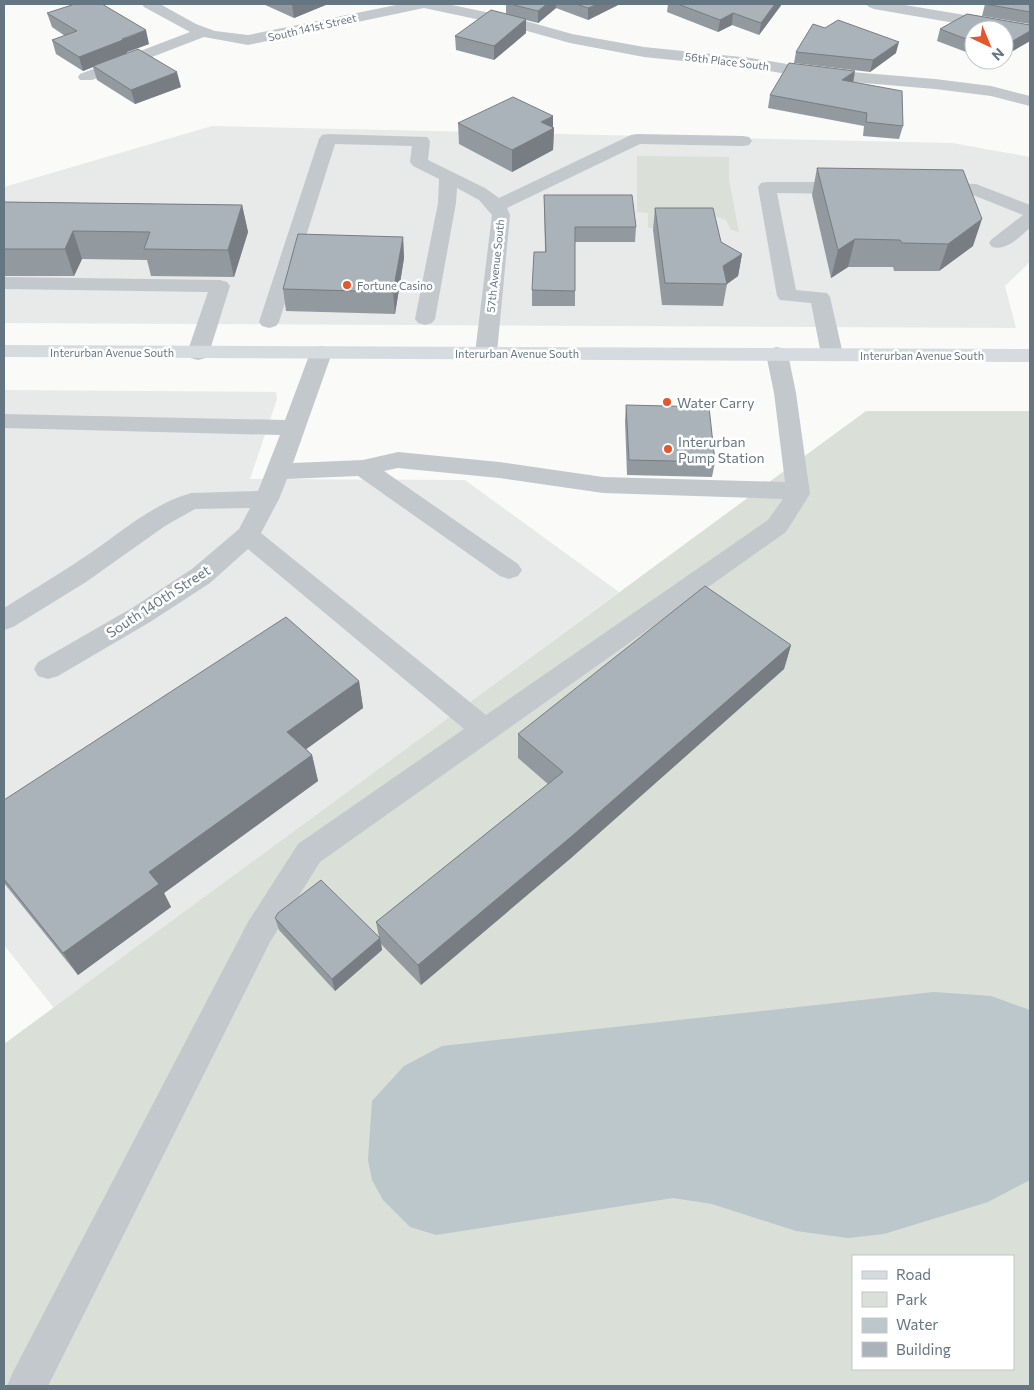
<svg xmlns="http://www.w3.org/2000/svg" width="1034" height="1390" font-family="Commissioner,sans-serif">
<rect width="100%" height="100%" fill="#fafaf8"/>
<path fill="#e8e9e9" d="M 212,126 L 952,143 L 1030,157 L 1030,262 L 1005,286 L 1016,328 L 4,323 L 4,187 Z
M 4,390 L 276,392 L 277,399 L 250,479 L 465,480 L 619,592 L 54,1008 L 4,945 Z"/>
<path fill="#dadfd7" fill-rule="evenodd" d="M 637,156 L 729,157 L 729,180 L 739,232 L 731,230 L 726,220 L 712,215 L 692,228 L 648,228 L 648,213 L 637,212 Z
M 866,411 L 1030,411 L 1030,1386 L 4,1386 L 4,1044 ZM 853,1256 L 1013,1256 L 1013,1369 L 853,1369 Z"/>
<path fill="#bbc7cb" d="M 934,992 L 991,996 L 1030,1010 L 1030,1180 L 988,1202 L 884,1234 L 848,1238 L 796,1231 L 712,1204 L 673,1198 L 436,1235 L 410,1227 L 383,1200 L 372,1180 L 368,1160 L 372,1101 L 404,1066 L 442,1046 Z"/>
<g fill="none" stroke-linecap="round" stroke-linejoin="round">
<path fill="#c3c8cc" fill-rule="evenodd" d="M 142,4 L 160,4 L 196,24 L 215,31 L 248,35 L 401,4 L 447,4 L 515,18 L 572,34 L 644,47 L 751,58 L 816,69 L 935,79 L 991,86 L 1030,96 L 1030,106 L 991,96 L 935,89 L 816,79 L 751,68 L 644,57 L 570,43 L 513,27 L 424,8 L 248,45 L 204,37 L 92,80 L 80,80 L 78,77 L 80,74 L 190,32 L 144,7 Z
M 866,4 L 899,4 L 1030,26 L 1030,36 L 874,9 L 869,7 Z
M 328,134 L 427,137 L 430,141 L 428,160 L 485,188 L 499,198 L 631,135 L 637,134 L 743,136 L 749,137 L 752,141 L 749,145 L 743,146 L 640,144 L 507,208 L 510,215 L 497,353 L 494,358 L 486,360 L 478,358 L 475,353 L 492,215 L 479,200 L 457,188 L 456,203 L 435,319 L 432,323 L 425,325 L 418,323 L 415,319 L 438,203 L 439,179 L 413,166 L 410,162 L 412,146 L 335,144 L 279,322 L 276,326 L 269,328 L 262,326 L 259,322 L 319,139 L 322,135 Z
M 767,182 L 850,182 L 856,184 L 859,188 L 856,192 L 850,194 L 777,193 L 796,290 L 827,293 L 830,297 L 843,354 L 840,359 L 832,361 L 824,359 L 821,354 L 811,303 L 780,300 L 777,296 L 758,187 L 761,183 Z
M 933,183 L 976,184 L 1030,205 L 1030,228 C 1019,237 1007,251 992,247 L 989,243 L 992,239 L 1023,215 L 973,195 L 927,193 L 924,189 L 927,185 Z
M 4,277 L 220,280 L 227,282 L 230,286 L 209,353 L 206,358 L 198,360 L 190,358 L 187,353 L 208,292 L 4,289 Z
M 321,346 L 329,348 L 332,353 L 293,463 L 363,460 L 398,452 L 499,462 L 603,477 L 785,482 L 774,393 L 766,354 L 769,349 L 777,347 L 785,349 L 788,354 L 796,393 L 810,494 L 786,532 L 320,862 L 270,942 L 48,1386 L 7,1386 L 13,1372 L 248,922 L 298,844 L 464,729 L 248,549 L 210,583 L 150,622 L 58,676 L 48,679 L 38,676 L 34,669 L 38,662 L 132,608 L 192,569 L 239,529 L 250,508 L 195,509 L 165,526 L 86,582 L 13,627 L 4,630 L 4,608 C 32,590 61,573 89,554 C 120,533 154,503 191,493 L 258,491 L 280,435 L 4,428 L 4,414 L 285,420 L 310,353 L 313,348 ZM 398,468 L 499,478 L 603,493 L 783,499 L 768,520 L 486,715 L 261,533 L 279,499 L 287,479 L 358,476 L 500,576 L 509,579 L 518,576 L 522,570 L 518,564 L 384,471 Z"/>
<path fill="#d6dbdf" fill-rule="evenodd" d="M 4,345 L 1030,349 L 1030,362 L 4,357 Z"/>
</g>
<path fill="#929a9f" d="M 263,4 L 328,4 L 294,18 Z
M 506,4 L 620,4 L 588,20 L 556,8 L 538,23 L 526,20 L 526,33 L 494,60 L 456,50 L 455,36 L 506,14 Z
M 668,4 L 782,4 L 759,35 L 732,25 L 718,32 L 667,12 Z
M 985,4 L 1030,4 L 1030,24 L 982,16 Z
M 47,13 L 149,44 L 127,52 L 127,53 L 181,87 L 135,104 L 97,80 L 93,67 L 83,71 L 56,54 L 52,40 L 65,36 L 52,27 Z
M 967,14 L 1030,25 L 1030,41 L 1004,56 L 1004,30 L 974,30 L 974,55 L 937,41 L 940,29 Z
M 796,52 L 896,53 L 870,72 L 794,63 Z
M 987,60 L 997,60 L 993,62 Z
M 853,82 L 903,126 L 899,139 L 863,136 L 864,126 L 768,108 L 770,95 Z
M 553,116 L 553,128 L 554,128 L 553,150 L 512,172 L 459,144 L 458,123 Z
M 817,168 L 973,246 L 939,271 L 894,271 L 893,267 L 848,267 L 831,278 L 812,195 Z
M 544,195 L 636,227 L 635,242 L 575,242 L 575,306 L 532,306 L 532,290 L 545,252 Z
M 4,202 L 242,205 L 248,232 L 234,277 L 151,276 L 147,260 L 82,259 L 74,276 L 4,276 Z
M 655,208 L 742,254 L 738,276 L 727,284 L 723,306 L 662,305 L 653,230 Z
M 403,237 L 404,258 L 395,314 L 286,311 L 283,289 Z
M 626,405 L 715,462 L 712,477 L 627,475 L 625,421 Z
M 791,645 L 784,669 L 571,858 L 421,985 L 381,944 L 382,950 L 335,991 L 279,930 L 275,918 L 379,937 L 376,922 L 548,784 L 518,758 L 518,734 Z
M 359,681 L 363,708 L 306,749 L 312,755 L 318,781 L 164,893 L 171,907 L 78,975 L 4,883 L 4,800 Z"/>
<path fill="#777d82" d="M 292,4 L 328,4 L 294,18 Z
M 547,4 L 556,4 L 556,8 L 538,23 L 538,11 Z
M 598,4 L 620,4 L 588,20 L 588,8 Z
M 775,4 L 782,4 L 759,35 L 761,23 Z
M 733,13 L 732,25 L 718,32 L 720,20 Z
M 526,19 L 526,33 L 494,60 L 494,46 Z
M 146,30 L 149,44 L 127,52 L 127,54 L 93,66 L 93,67 L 83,71 L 79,57 Z
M 1030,31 L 1030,41 L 1004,56 L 1004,46 Z
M 899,42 L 896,53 L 870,72 L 873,60 Z
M 855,71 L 853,84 L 842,80 Z
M 177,72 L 181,87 L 135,104 L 131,90 Z
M 553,116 L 553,129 L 554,128 L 553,150 L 512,172 L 512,150 L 541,122 Z
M 242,205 L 248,232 L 234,277 L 228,250 Z
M 982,219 L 973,246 L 939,271 L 948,244 Z
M 73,231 L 82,259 L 74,276 L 65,249 Z
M 403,237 L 404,258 L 395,314 L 393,292 Z
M 855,239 L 848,267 L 831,278 L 838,250 Z
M 742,254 L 738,276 L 727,284 L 723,266 Z
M 791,645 L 784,669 L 571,858 L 421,985 L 418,965 Z
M 359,681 L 363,708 L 294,758 L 287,732 Z
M 312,755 L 318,781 L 164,893 L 171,907 L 78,975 L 63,953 L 149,872 Z
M 380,938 L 382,950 L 335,991 L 332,979 Z"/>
<path fill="#aab3b9" stroke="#777d82" d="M 75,4 L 102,4 L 146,30 L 122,39 L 123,40 L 79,57 L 52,40 L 77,31 L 47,13 Z
M 510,4 L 547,4 L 538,11 Z
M 576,4 L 598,4 L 588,8 Z
M 678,4 L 775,4 L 761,23 L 733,13 L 720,20 Z
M 985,4 L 1030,4 L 1030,12 Z
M 491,10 L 526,19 L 494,46 L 455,36 Z
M 967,14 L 1030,25 L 1030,31 L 1004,46 L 1004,30 L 974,30 L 974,42 L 940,29 Z
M 838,20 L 899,42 L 873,60 L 796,52 L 813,24 L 825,28 Z
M 138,49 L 177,72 L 131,90 L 93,66 Z
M 789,63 L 855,71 L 842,80 L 902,91 L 903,126 L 866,122 L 867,113 L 770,95 Z
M 513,97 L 553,116 L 541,122 L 554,128 L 512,150 L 458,123 Z
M 817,168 L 963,170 L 982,219 L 948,244 L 902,243 L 900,240 L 855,239 L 838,250 Z
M 544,195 L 632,195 L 636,227 L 575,227 L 575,291 L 532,290 L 534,252 L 546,252 Z
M 4,202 L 242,205 L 228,250 L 144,249 L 150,232 L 73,231 L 65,249 L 4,249 Z
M 655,208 L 713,208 L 721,242 L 742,254 L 723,266 L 727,284 L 665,283 Z
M 298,234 L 403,237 L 393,292 L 283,289 Z
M 626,405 L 709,407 L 715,462 L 629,460 Z
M 705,586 L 791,645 L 572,836 L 418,965 L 376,922 L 563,772 L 518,734 Z
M 286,617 L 359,681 L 287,732 L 312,755 L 149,872 L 159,884 L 63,953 L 4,879 L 4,800 Z
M 321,880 L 380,938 L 332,979 L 275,918 L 278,913 Z"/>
<g fill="#e4572e" stroke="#fff" stroke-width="2">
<circle cx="347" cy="285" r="5"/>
<circle cx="667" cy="402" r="5"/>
<circle cx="668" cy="449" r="5"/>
</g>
<g text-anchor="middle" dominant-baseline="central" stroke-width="5" stroke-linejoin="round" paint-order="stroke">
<g font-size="11" fill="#657683" stroke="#fff">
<text transform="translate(312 27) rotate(-13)">South 141st Street</text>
<text transform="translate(727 61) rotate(7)">56th Place South</text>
<text transform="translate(495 266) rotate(-84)">57th Avenue South</text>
<text x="112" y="352">Interurban Avenue South</text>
<text x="517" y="353">Interurban Avenue South</text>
<text x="922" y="355">Interurban Avenue South</text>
</g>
<g font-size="11" fill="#657683" stroke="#fff" text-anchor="start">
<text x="357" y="285">Fortune Casino</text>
</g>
<g font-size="14" fill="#657683" stroke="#fff" text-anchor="start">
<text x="677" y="402">Water Carry</text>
<text x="678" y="441">Interurban<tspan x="678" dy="16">Pump Station</tspan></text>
</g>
<g font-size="14" fill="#657683" stroke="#fff">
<text transform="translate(158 601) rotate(-33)">South 140th Street</text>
</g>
</g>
<rect width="1034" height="1390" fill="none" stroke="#657683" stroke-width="10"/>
<rect x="852" y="1255" width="162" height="115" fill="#ffffff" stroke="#c1c8cd"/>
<rect x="862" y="1271" width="25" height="8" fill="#d6dbdf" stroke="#c1c8cd"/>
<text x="896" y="1280" font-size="15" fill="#657683">Road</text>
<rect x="862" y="1292" width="25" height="15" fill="#dadfd7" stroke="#c1c8cd"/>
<text x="896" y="1305" font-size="15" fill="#657683">Park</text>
<rect x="862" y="1318" width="25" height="15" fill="#bbc7cb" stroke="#c1c8cd"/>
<text x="896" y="1330" font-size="15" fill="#657683">Water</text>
<rect x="862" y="1342" width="25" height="15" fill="#aab3b9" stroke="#c1c8cd"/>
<text x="896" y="1355" font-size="15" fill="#657683">Building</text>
<g transform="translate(989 45) rotate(136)"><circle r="24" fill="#ffffff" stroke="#c1c8cd"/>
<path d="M0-4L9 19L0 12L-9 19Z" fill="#e4572e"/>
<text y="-8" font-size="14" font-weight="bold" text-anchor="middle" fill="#657683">N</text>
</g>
</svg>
